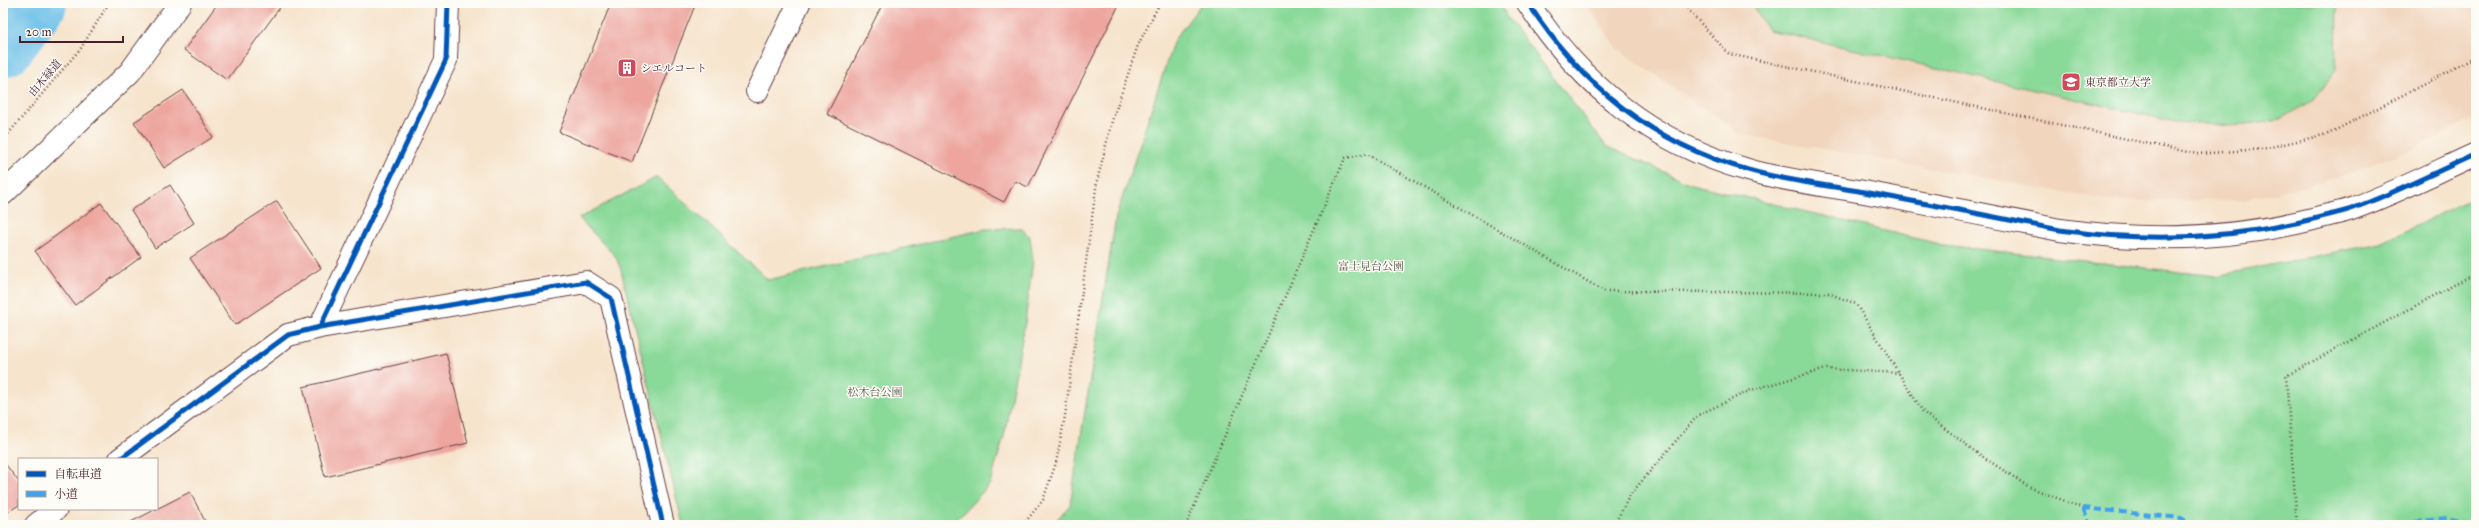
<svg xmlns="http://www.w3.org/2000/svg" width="2479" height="528" font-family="'IM FELL Great Primer','Noto Serif JP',serif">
<rect width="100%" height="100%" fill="#fdfcf7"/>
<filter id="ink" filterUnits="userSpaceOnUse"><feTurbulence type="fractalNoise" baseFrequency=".025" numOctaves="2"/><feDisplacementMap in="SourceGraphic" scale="8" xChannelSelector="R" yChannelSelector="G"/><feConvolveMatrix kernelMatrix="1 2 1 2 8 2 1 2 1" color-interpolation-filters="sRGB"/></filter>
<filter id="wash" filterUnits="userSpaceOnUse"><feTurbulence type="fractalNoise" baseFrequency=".012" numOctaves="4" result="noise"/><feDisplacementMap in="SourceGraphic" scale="16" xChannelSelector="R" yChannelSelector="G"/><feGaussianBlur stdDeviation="0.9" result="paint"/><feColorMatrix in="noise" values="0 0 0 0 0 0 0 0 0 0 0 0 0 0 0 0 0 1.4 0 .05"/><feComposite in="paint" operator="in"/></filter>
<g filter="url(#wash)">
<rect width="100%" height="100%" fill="#f6e4cc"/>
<path fill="#f1d5bd" d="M 1585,3 L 2476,3 L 2476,117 L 2412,149 L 2336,178 L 2245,200 L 2112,201 L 1740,134 L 1617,48 Z"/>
<path fill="#89d998" stroke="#6a7c62" d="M 1202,3 L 1501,3 L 1506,16 L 1606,146 L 1691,184 L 1943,245 L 2216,276 L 2381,243 L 2476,196 L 2476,525 L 1052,525 L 1070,505 L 1116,217 L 1174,40 Z
M 1751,3 L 2337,3 L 2336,70 L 2315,99 L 2280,119 L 2232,126 L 2176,122 L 1768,30 Z
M 657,177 L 768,280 L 985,229 L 1021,228 L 1030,237 L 1033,260 L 1025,323 L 1004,436 L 990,484 L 962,514 L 945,525 L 683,525 L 621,270 L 616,257 L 579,218 Z"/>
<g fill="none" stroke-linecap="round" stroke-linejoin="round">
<path stroke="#6dc0e9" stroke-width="62" d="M 3,46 L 36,3"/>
</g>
<g id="blocks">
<path fill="#eda59e" d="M 218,3 L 283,3 L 227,80 L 184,50 Z
M 611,3 L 696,3 L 632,162 L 559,132 Z
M 883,3 L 1120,3 L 1028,187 L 1015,181 L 1004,202 L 827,114 Z
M 183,90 L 213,137 L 164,168 L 134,122 Z
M 170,185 L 194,223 L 155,248 L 131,210 Z
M 277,201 L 321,268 L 235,325 L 190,258 Z
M 101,203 L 141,257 L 75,305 L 35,251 Z
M 446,353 L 468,443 L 325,477 L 303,387 Z
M 3,461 L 19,482 L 19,505 L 3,515 Z
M 190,492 L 207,525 L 125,525 Z"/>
</g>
</g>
<g filter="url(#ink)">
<use href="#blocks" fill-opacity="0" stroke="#643d43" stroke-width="1"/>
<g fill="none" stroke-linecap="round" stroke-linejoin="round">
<defs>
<path id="minor" d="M 757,91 L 799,3
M 3,194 L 130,72 L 180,3
M 320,327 L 446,60 L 448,3
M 120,459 L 288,335 L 320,327 L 586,282 L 611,298 L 663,525
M 36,525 L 56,509"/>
<path id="tertiary" d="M 1528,3 C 1582,86 1652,143 1748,170 C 1786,181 1826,185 1864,192 C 1929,204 1995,217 2060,230 C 2145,242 2229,240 2313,219 C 2326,215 2341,213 2354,208 C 2395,193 2436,172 2476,154"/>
</defs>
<use href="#minor" stroke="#643d43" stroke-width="24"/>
<use href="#tertiary" stroke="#643d43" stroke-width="24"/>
<path stroke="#643d43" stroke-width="2.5" stroke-dasharray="1 3" stroke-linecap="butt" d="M 1682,3 L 1729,54 L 2197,154 L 2262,149 L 2328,134 L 2476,57
M 3,140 L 81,48 L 109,3
M 1023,525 L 1043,500 L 1056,463 L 1065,416 L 1097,181 L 1112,121 L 1138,45 L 1160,3
M 1186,525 L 1345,158 L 1367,154 L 1604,291 L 1828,293 L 1856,304 L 1923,412 L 1977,453 L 2029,487 L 2083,508
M 1614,525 L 1630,495 L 1698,415 L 1751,390 L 1826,369 L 1899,373
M 2297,525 L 2286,376 L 2476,273"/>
<use href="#minor" stroke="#fff" stroke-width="22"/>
<use href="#tertiary" stroke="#fff" stroke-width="22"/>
<path stroke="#40a2eb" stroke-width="4" stroke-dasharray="8 4" stroke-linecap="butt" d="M 2083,508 L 2181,518 L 2193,525
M 2083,508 L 2090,525
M 2391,525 L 2447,518 L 2476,524"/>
<defs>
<path id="cycleway" d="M 1528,3 C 1582,86 1652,143 1748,170 C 1786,181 1826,185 1864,192 C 1929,204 1995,217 2060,230 C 2145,242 2229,240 2313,219 C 2326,215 2341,213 2354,208 C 2395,193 2436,172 2476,154
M 320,327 L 446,60 L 448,3
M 120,459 L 288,335 L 320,327 L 586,282 L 611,298 L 663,525"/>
</defs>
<use href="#cycleway" stroke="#fdfcf7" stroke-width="8"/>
<use href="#cycleway" stroke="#0057b8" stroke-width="5"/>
</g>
</g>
<defs>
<symbol id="building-square" viewBox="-11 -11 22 22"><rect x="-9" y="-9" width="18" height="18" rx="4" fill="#d1495b" stroke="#fdfcf7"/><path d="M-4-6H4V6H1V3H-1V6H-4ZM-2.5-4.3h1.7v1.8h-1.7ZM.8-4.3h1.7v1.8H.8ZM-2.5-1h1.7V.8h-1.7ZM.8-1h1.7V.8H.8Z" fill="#fff"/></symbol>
<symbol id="university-square" viewBox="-11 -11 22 22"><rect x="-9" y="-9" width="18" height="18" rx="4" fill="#d1495b" stroke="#fdfcf7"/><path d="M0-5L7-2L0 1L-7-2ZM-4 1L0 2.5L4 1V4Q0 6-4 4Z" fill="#fff"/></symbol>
</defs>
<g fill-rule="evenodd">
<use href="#building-square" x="616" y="57" width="22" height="22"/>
<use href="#university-square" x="2060" y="71" width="22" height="22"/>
</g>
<g text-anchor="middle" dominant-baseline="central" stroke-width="3" stroke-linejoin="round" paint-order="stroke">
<g font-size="11" fill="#4a1f2b" stroke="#fdfcf7" text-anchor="start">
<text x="641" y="68">シエルコート</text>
<text x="2085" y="82">東京都立大学</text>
</g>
<g font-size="11" fill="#4a1f2b" stroke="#fdfcf7">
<text transform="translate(45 78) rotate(-50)">由木緑道</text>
</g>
<g font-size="11" fill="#5d574c" stroke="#fdfcf7">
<text x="1371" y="266">富士見台公園</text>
<text x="875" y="392">松木台公園</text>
</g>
</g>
<rect width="2479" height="528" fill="none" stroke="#fdfcf7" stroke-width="16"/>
<rect x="18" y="458" width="140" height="52" fill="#fdfcf7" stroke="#b5a4a5"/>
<rect x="26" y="471" width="20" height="6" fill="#0057b8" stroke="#b5a4a5"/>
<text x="54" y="478" font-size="12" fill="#4a1f2b">自転車道</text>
<rect x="26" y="491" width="20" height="6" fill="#40a2eb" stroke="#b5a4a5"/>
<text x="54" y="498" font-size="12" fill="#4a1f2b">小道</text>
<path d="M20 36v6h103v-6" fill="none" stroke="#4a1f2b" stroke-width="2"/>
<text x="26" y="36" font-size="12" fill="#4a1f2b" stroke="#fdfcf7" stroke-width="3" paint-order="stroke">20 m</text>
</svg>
